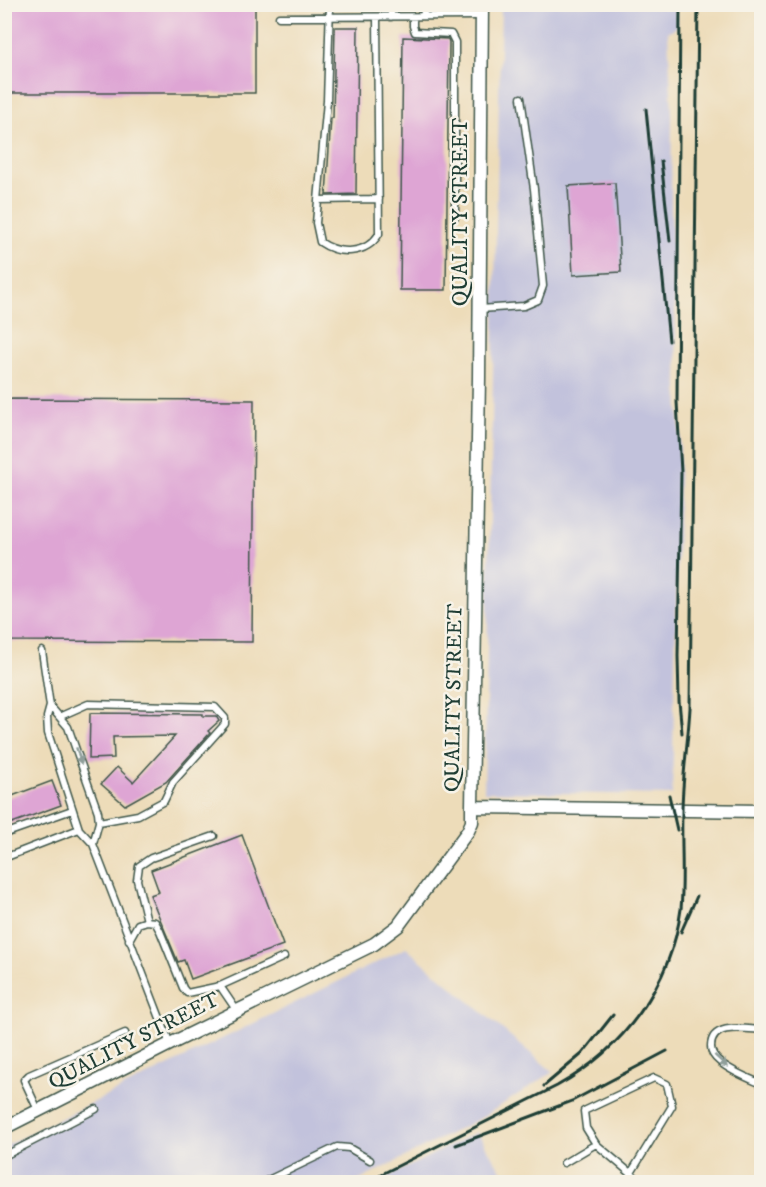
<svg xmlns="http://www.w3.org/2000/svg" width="766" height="1187" font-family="'IM FELL DW Pica',serif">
<rect width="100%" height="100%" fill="#f7f3e8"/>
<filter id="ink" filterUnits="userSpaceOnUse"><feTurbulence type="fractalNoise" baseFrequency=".0167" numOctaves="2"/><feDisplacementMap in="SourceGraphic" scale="12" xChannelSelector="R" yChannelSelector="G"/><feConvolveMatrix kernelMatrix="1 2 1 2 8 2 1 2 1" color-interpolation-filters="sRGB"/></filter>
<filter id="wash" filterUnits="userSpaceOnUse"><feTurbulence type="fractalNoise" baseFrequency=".008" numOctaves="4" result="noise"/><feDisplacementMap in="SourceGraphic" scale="24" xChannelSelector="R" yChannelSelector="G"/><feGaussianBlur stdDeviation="1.35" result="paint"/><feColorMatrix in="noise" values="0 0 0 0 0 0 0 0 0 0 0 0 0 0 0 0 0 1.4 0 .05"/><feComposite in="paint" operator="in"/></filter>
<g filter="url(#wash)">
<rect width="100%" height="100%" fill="#eddcb9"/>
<path fill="#c2c2dc" d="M 501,5 L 675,5 L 677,27 L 668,32 L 672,115 L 671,208 L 680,439 L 672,795 L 484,792 Z
M 406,948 L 553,1072 L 481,1118 L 356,1182 L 5,1182 L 5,1146 Z
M 477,1132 L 508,1182 L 378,1182 Z"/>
<g id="blocks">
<path fill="#dea5d4" d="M 4,4 L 255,4 L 255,93 L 4,93 Z
M 335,27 L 358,27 L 356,194 L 326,195 L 331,118 L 333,118 Z
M 403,37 L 448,39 L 449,42 L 446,290 L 400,290 Z
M 615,183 L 621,272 L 573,275 L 568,186 Z
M 4,399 L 254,400 L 252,642 L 4,641 Z
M 90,713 L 203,714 L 203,716 L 216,716 L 219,721 L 208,731 L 210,733 L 166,782 L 125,805 L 101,784 L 117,767 L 133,782 L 175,736 L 113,737 L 114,758 L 89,759 Z
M 52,781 L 61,805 L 4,826 L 4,799 Z
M 242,835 L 283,945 L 191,979 L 184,960 L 178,962 L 150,895 L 159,892 L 151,870 Z"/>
</g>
</g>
<g filter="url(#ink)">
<use href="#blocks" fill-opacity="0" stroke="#3e5548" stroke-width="1.5"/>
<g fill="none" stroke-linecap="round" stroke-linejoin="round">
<defs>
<path id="service" d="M 330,4 L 327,101 L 316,223 L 320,242 C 339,255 366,255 379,234 L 377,17
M 391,4 L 391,17
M 423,4 L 424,16
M 279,17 L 481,16
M 413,17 L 413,26 L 415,32 L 451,34 L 455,42 L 455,217
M 318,200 L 379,199
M 480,309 L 524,306 L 538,300 L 543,286 L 534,189 L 521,98
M 42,651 L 50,706 L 47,717 L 48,733 L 79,829 L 93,844 L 170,1044
M 50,706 L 68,727 L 98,812 L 99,822 L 93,844
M 61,716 L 88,704 L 215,707 L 225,718 L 225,724 L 173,782 L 164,801 L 138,815 L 99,822
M 4,834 L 72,810
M 4,858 L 79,829
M 147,921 L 137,880 L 139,866 L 151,858 L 214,836
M 129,940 L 138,924 L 147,921 L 155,922 L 160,931 L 183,988 L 187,993 L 220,986 L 237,1011
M 220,986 L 284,957
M 762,1030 C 745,1029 711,1022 711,1047 C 711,1053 715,1058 720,1062 C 732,1072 748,1078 762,1084
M 38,1110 L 24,1080 L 29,1075 L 125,1033
M 4,1156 L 96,1109
M 564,1163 L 596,1144
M 631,1173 L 672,1106 L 667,1084 L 654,1078 L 584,1111 L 586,1128 L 596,1144 L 641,1182
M 264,1182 L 337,1147 L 349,1148 L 370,1160"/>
<path id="minor" d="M 472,807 L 762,811
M 4,1128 L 170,1044 L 374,944 L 398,926 L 468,831 L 472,822 L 472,807 L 479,378 L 482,4"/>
</defs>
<use href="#service" stroke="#3e5548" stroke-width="9"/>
<use href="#minor" stroke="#3e5548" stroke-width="15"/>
<use href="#service" stroke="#fff" stroke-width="6"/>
<use href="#minor" stroke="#fff" stroke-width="12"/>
<path stroke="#1f3d34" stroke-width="3" d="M 680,4 L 677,402 L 681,472 L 678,656 L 679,701 L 682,733
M 646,109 L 669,341
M 661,161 L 670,241
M 669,795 L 677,830
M 681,932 L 697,896
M 544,1086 L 582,1054 L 613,1015
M 456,1145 L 572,1101 L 667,1051
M 366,1182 L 557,1086 C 624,1049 671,985 681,909 C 684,877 681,845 682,813 C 682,779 688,743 690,708 L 698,4"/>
</g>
<defs><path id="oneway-solid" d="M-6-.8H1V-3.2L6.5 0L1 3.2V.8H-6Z" transform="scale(1.5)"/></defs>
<g fill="#8f9e9a">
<use href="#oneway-solid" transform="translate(79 756) rotate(72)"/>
<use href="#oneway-solid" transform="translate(721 1061) rotate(43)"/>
</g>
</g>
<g text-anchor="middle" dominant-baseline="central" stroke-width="5" stroke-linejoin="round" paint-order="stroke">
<g font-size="21" fill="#1f3d34" stroke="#f7f3e8">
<text transform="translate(461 212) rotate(-90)">QUALITY STREET</text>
<text transform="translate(454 698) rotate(-89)">QUALITY STREET</text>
<text transform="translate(134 1041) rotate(-27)">QUALITY STREET</text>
</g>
</g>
<rect width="766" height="1187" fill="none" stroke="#f7f3e8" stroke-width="24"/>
</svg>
